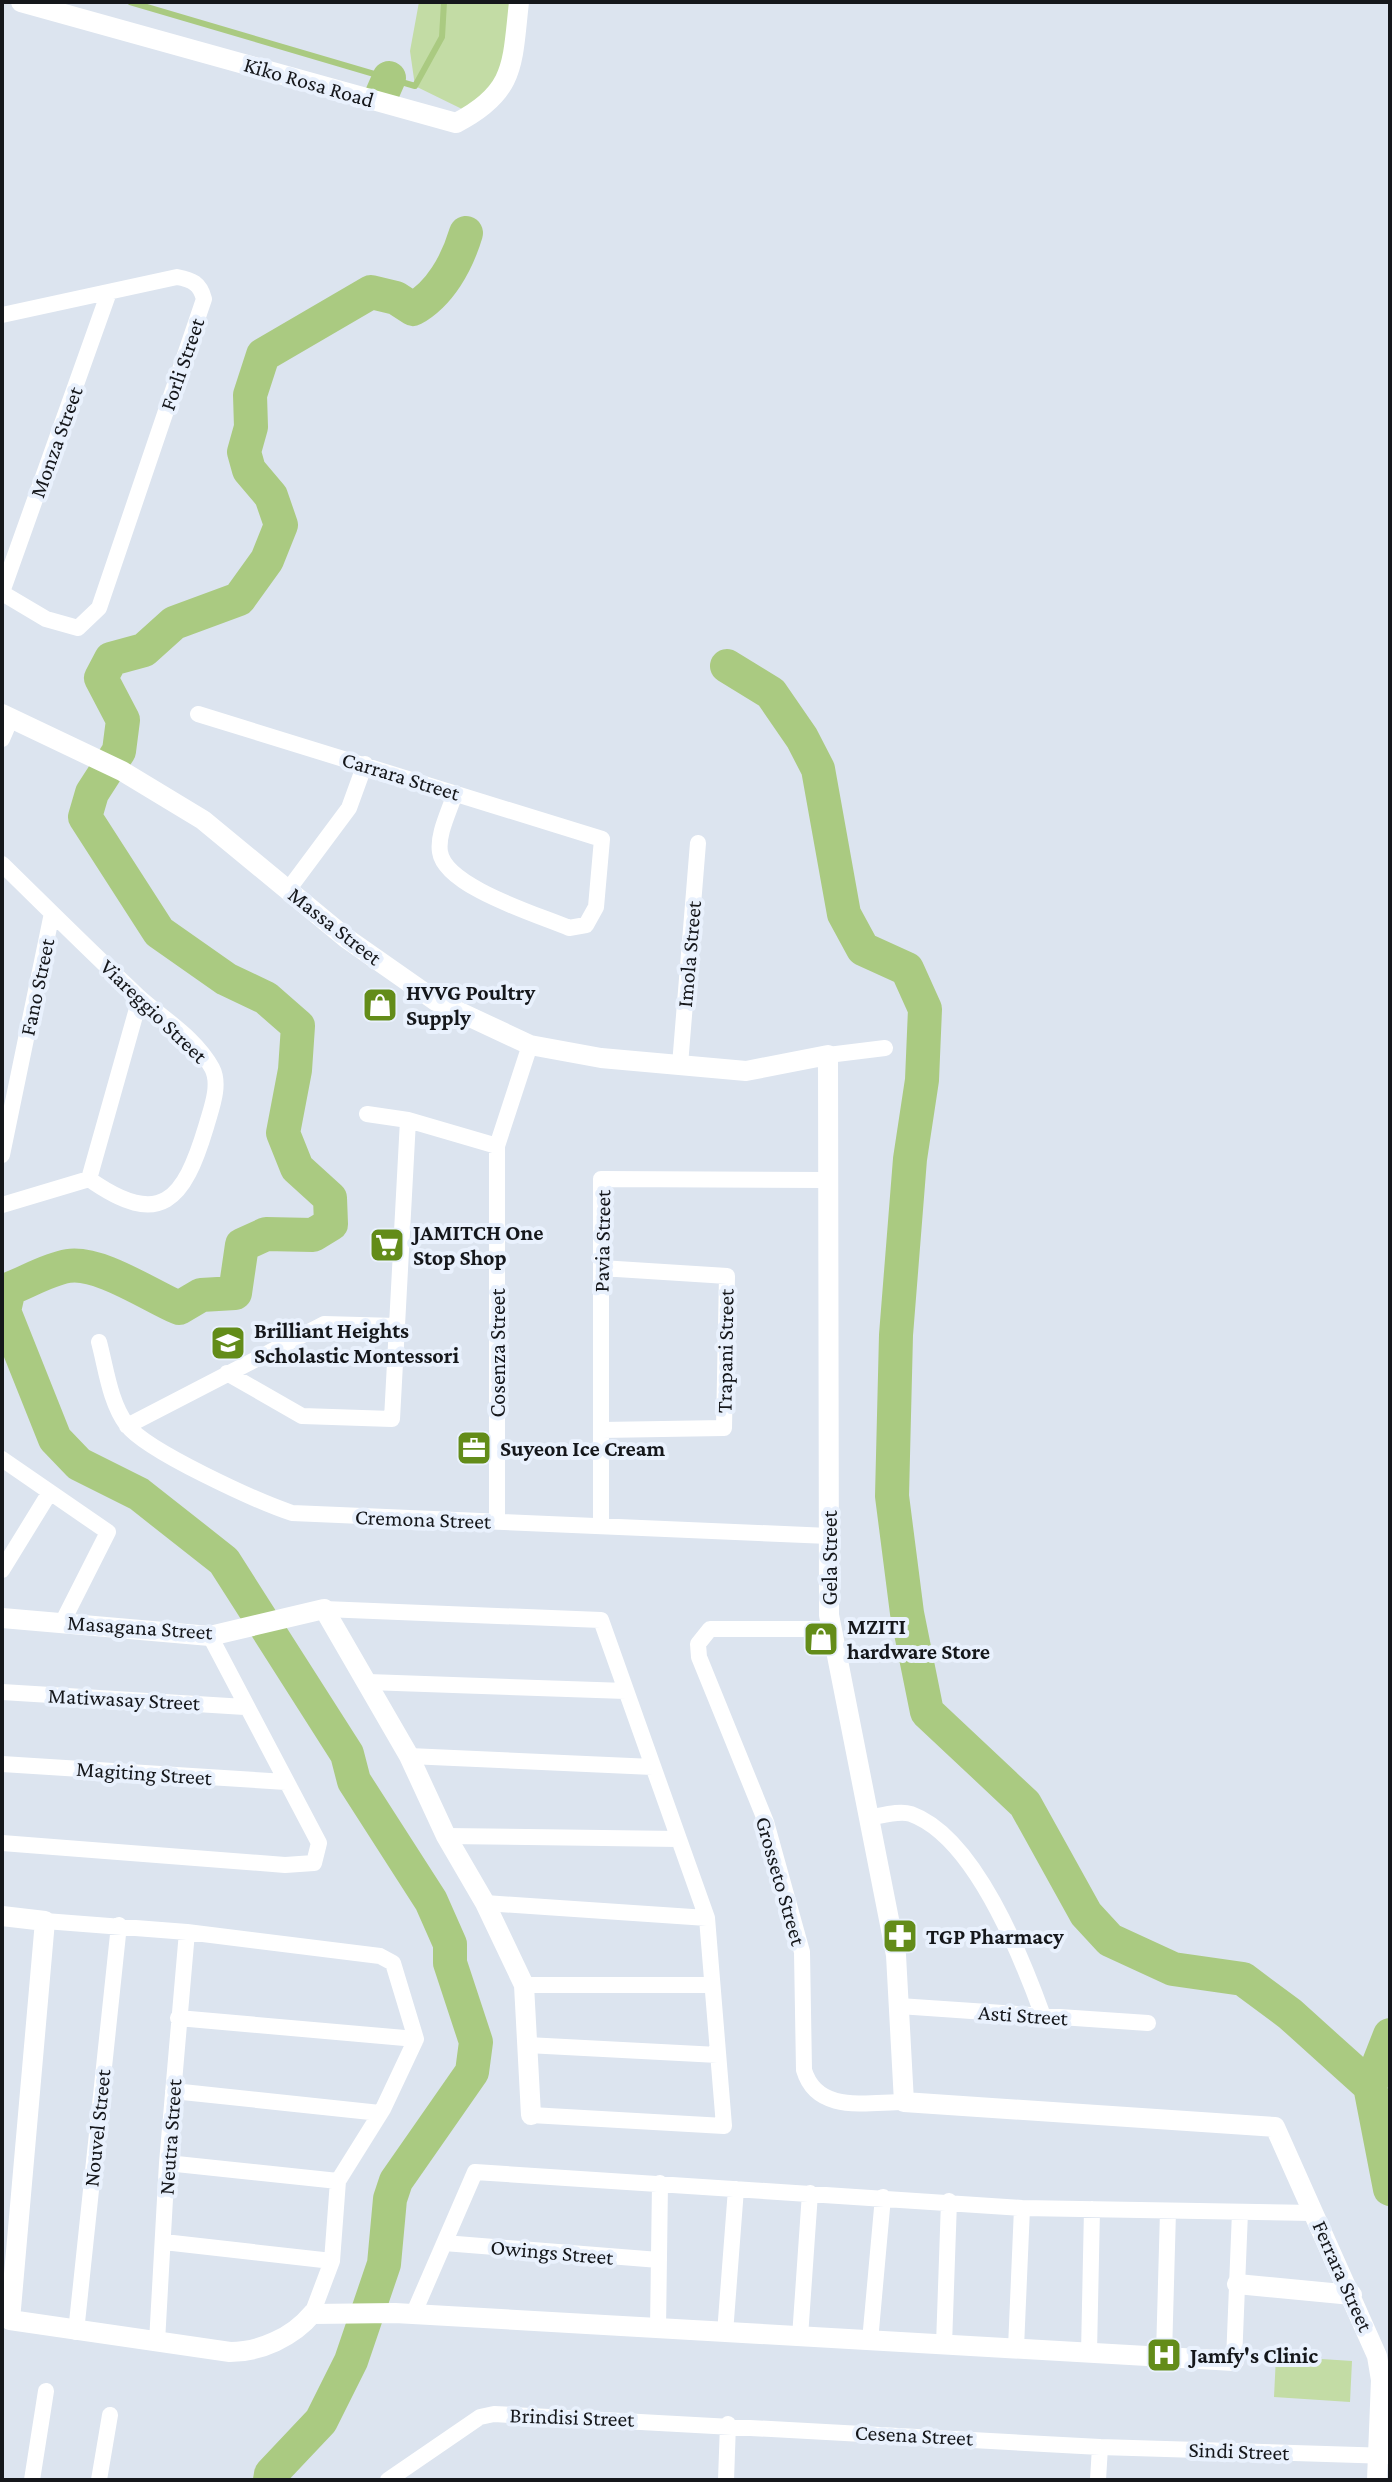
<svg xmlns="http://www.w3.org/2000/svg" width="1392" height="2482" font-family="'Crimson Pro',serif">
<rect width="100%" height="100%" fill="#dce4ef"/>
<path fill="#c3dca5" d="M 419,2 L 510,2 L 503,84 L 464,110 L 415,86 L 410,51 Z
M 1276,2356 L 1352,2361 L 1350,2402 L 1274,2397 Z"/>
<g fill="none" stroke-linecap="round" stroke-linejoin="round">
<path stroke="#aaca81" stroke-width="6" d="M 130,2 L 415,86 L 442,37 L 444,2"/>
<path stroke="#aaca81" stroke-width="34" d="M 382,94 L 389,78
M 727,666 L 771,693 L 802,738 L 818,769 L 844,914 L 863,949 L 907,969 L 925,1009 L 922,1080 L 910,1159 L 896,1335 L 892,1496 L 907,1613 L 927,1712 L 1025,1804 L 1086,1914 L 1110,1940 L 1173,1969 L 1243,1979 L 1290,2014 L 1370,2086
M 1390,2035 L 1370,2086 L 1390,2189
M 270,2480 L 271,2474 L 321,2421 L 351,2361 L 384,2264 L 390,2199 L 396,2181 L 472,2072 L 476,2042 L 450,1963 L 450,1944 L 431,1901 L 354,1781 L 347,1754 L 224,1561 L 139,1494 L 79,1464 L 55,1439 L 4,1311 L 9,1289 C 27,1282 49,1269 68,1266 C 99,1261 149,1295 179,1308 L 201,1295 L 235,1293 L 242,1245 L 266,1234 L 313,1235 L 331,1224 L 330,1198 L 297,1168 L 283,1133 L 295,1070 L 298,1026 L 266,998 L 226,979 L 159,932 L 85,817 L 92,793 L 119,751 L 123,720 L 101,678 L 111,659 L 144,650 L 174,623 L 239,599 L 267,560 L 281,525 L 271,496 L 249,470 L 244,452 L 251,427 L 250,395 L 263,355 L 371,292 L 396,298 L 413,309 C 440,294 457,263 466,233"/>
<path stroke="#fff" stroke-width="16" d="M 2,315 L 177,277 C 192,280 200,283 204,299 L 99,608 L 78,628 L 46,619 L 2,593
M 2,592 L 109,292
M 198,714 L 602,839 L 596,907 L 586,925 L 569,928 C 539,915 445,887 440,852 C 437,834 450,810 455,793
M 2,739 L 11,718
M 2,864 C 47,908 92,953 138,996 C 163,1019 195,1037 212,1068 C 221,1085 211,1109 206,1127 C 184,1200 161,1230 89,1179 L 2,1205
M 288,890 L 349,808 L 365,764
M 828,1055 L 885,1048
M 680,1065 L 698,843
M 367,1114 L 408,1120 L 497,1146
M 2,1155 L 52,913
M 89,1179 L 140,998
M 99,1342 C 106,1368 110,1403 127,1425 C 146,1451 259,1502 292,1513 L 829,1536
M 227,1373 L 302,1416 L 392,1419 L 408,1120
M 127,1426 L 324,1324 L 396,1326
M 601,1430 L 724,1428 L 727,1276 L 601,1268
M 2,1459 L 108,1532 L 63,1621
M 497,1522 L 497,1146 L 530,1045
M 601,1525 L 601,1179 L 826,1180
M 2,1570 L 50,1492
M 324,1609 L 601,1620 L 707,1918 L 724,2126 L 531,2115
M 832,1629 L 710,1629 L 698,1644 L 699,1657 L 766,1822 L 802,1952 L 804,2070 C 817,2114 867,2102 904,2102
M 368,1682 L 626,1691
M 2,1692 L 245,1707
M 409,1756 L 653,1767
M 2,1764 L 286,1782
M 868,1818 C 881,1816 899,1810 911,1814 C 975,1837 1022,1958 1043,2016
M 446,1836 L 679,1839
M 2,1843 L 285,1865 L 314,1863 L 319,1843 L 210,1636
M 485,1903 L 707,1918
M 45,1921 L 187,1932 L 380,1956 L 393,1963 L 416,2039 L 383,2109 L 338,2181 L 332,2261 L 312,2314
M 524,1985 L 712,1985
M 899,2006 L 1148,2023
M 178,2018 L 416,2039
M 527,2045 L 718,2055
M 173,2091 L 380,2113
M 167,2163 L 338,2181
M 164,2242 L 332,2261
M 444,2243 L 659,2260
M 413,2315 L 475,2172 L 1022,2208 L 1314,2213
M 658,2329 L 660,2183
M 76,2332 L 119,1925
M 725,2333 L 736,2189
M 800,2337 L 810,2193
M 870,2341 L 883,2197
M 157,2342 L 167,2163 L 187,1932
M 944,2345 L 949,2201
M 1016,2348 L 1022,2208
M 1089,2353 L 1092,2209
M 1164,2355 L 1168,2211
M 1234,2361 L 1240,2212
M 32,2480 L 46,2391
M 99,2480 L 110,2415
M 388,2480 L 480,2417 L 494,2414 L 1100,2447 L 1390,2456
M 726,2480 L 728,2424
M 1098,2480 L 1100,2447"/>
<path stroke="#fff" stroke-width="20" d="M 21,2 L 456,123 C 516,92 512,64 519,2
M 2,714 L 122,771 L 203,820 L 346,938 L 436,1001 L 530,1045 L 601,1058 L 746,1071 L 828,1055 L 829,1615 L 896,1955 L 904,2102 L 1275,2127 L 1377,2356 L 1381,2380 L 1377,2480
M 2,1618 L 210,1636 L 324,1609 L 409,1756 L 446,1836 L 485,1903 L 524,1985 L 531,2115
M 2,1916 L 45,1921 L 10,2320 L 230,2352 C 260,2352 293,2337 312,2314 L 395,2313 L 1234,2361
M 1237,2284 L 1352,2295"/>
</g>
<defs>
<symbol id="shop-square" viewBox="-11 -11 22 22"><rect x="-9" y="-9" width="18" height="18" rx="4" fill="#638c19" stroke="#e9f1fd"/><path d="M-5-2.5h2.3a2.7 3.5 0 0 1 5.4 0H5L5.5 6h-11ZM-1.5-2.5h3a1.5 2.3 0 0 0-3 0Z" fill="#fff"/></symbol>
<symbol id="supermarket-square" viewBox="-11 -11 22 22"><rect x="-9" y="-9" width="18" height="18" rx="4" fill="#638c19" stroke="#e9f1fd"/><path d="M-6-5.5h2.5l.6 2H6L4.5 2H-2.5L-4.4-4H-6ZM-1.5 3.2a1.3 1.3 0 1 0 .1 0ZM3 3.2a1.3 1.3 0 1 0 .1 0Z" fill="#fff"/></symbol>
<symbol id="school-square" viewBox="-11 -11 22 22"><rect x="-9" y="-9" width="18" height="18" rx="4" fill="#638c19" stroke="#e9f1fd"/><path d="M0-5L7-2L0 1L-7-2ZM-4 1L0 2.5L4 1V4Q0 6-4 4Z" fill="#fff"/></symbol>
<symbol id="office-square" viewBox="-11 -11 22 22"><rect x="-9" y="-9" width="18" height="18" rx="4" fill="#638c19" stroke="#e9f1fd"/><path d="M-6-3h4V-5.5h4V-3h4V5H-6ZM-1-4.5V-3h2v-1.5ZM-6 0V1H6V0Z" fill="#fff"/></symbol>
<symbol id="pharmacy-square" viewBox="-11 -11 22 22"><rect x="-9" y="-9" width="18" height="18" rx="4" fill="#638c19" stroke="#e9f1fd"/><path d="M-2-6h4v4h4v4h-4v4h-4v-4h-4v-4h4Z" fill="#fff"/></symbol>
<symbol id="hospital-square" viewBox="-11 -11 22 22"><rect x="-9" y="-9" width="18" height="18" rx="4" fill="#638c19" stroke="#e9f1fd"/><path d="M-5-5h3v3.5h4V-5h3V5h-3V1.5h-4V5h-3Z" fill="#fff"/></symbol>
</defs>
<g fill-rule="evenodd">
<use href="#shop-square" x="360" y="985" width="40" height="40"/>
<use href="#supermarket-square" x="367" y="1225" width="40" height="40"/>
<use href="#school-square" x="208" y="1323" width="40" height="40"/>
<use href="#office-square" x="454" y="1428" width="40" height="40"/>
<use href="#shop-square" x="801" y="1619" width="40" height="40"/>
<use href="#pharmacy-square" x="880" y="1916" width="40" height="40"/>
<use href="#hospital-square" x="1144" y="2335" width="40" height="40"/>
</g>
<g text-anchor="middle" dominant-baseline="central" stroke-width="8" stroke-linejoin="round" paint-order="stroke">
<g font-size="22" fill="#15171b" stroke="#e9f1fd">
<text transform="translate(309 82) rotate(16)">Kiko Rosa Road</text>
<text transform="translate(182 364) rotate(-71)">Forli Street</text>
<text transform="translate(56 442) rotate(-70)">Monza Street</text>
<text transform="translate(401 776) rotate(17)">Carrara Street</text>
<text transform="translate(335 926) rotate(38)">Massa Street</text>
<text transform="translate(689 954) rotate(-85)">Imola Street</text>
<text transform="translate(37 987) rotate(-78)">Fano Street</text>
<text transform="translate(154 1011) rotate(44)">Viareggio Street</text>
<text transform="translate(602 1241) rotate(-89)">Pavia Street</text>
<text transform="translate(725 1351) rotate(-89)">Trapani Street</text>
<text transform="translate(497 1353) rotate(-90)">Cosenza Street</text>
<text transform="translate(423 1519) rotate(2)">Cremona Street</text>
<text transform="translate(829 1558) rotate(-90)">Gela Street</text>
<text transform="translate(140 1627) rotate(4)">Masagana Street</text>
<text transform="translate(124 1699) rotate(3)">Matiwasay Street</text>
<text transform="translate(144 1773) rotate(4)">Magiting Street</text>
<text transform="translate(781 1881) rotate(74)">Grosseto Street</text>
<text transform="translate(1023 2015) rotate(4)">Asti Street</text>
<text transform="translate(97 2128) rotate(-84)">Nouvel Street</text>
<text transform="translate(170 2137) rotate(-86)">Neutra Street</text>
<text transform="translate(552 2252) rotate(5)">Owings Street</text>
<text transform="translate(1343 2276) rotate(66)">Ferrara Street</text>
<text transform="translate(572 2417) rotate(2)">Brindisi Street</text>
<text transform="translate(914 2435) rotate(3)">Cesena Street</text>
<text transform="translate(1239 2451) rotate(2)">Sindi Street</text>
</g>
<g font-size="22" font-weight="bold" fill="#15171b" stroke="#e9f1fd" text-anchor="start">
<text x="406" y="992">HVVG Poultry<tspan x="406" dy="25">Supply</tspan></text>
<text x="413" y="1232">JAMITCH One<tspan x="413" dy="25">Stop Shop</tspan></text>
<text x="254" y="1330">Brilliant Heights<tspan x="254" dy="25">Scholastic Montessori</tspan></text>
<text x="500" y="1448">Suyeon Ice Cream</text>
<text x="847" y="1626">MZITI<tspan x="847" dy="25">hardware Store</tspan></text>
<text x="926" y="1936">TGP Pharmacy</text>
<text x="1190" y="2355">Jamfy's Clinic</text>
</g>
</g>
<rect width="1392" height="2482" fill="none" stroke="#15171b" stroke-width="8"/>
</svg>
